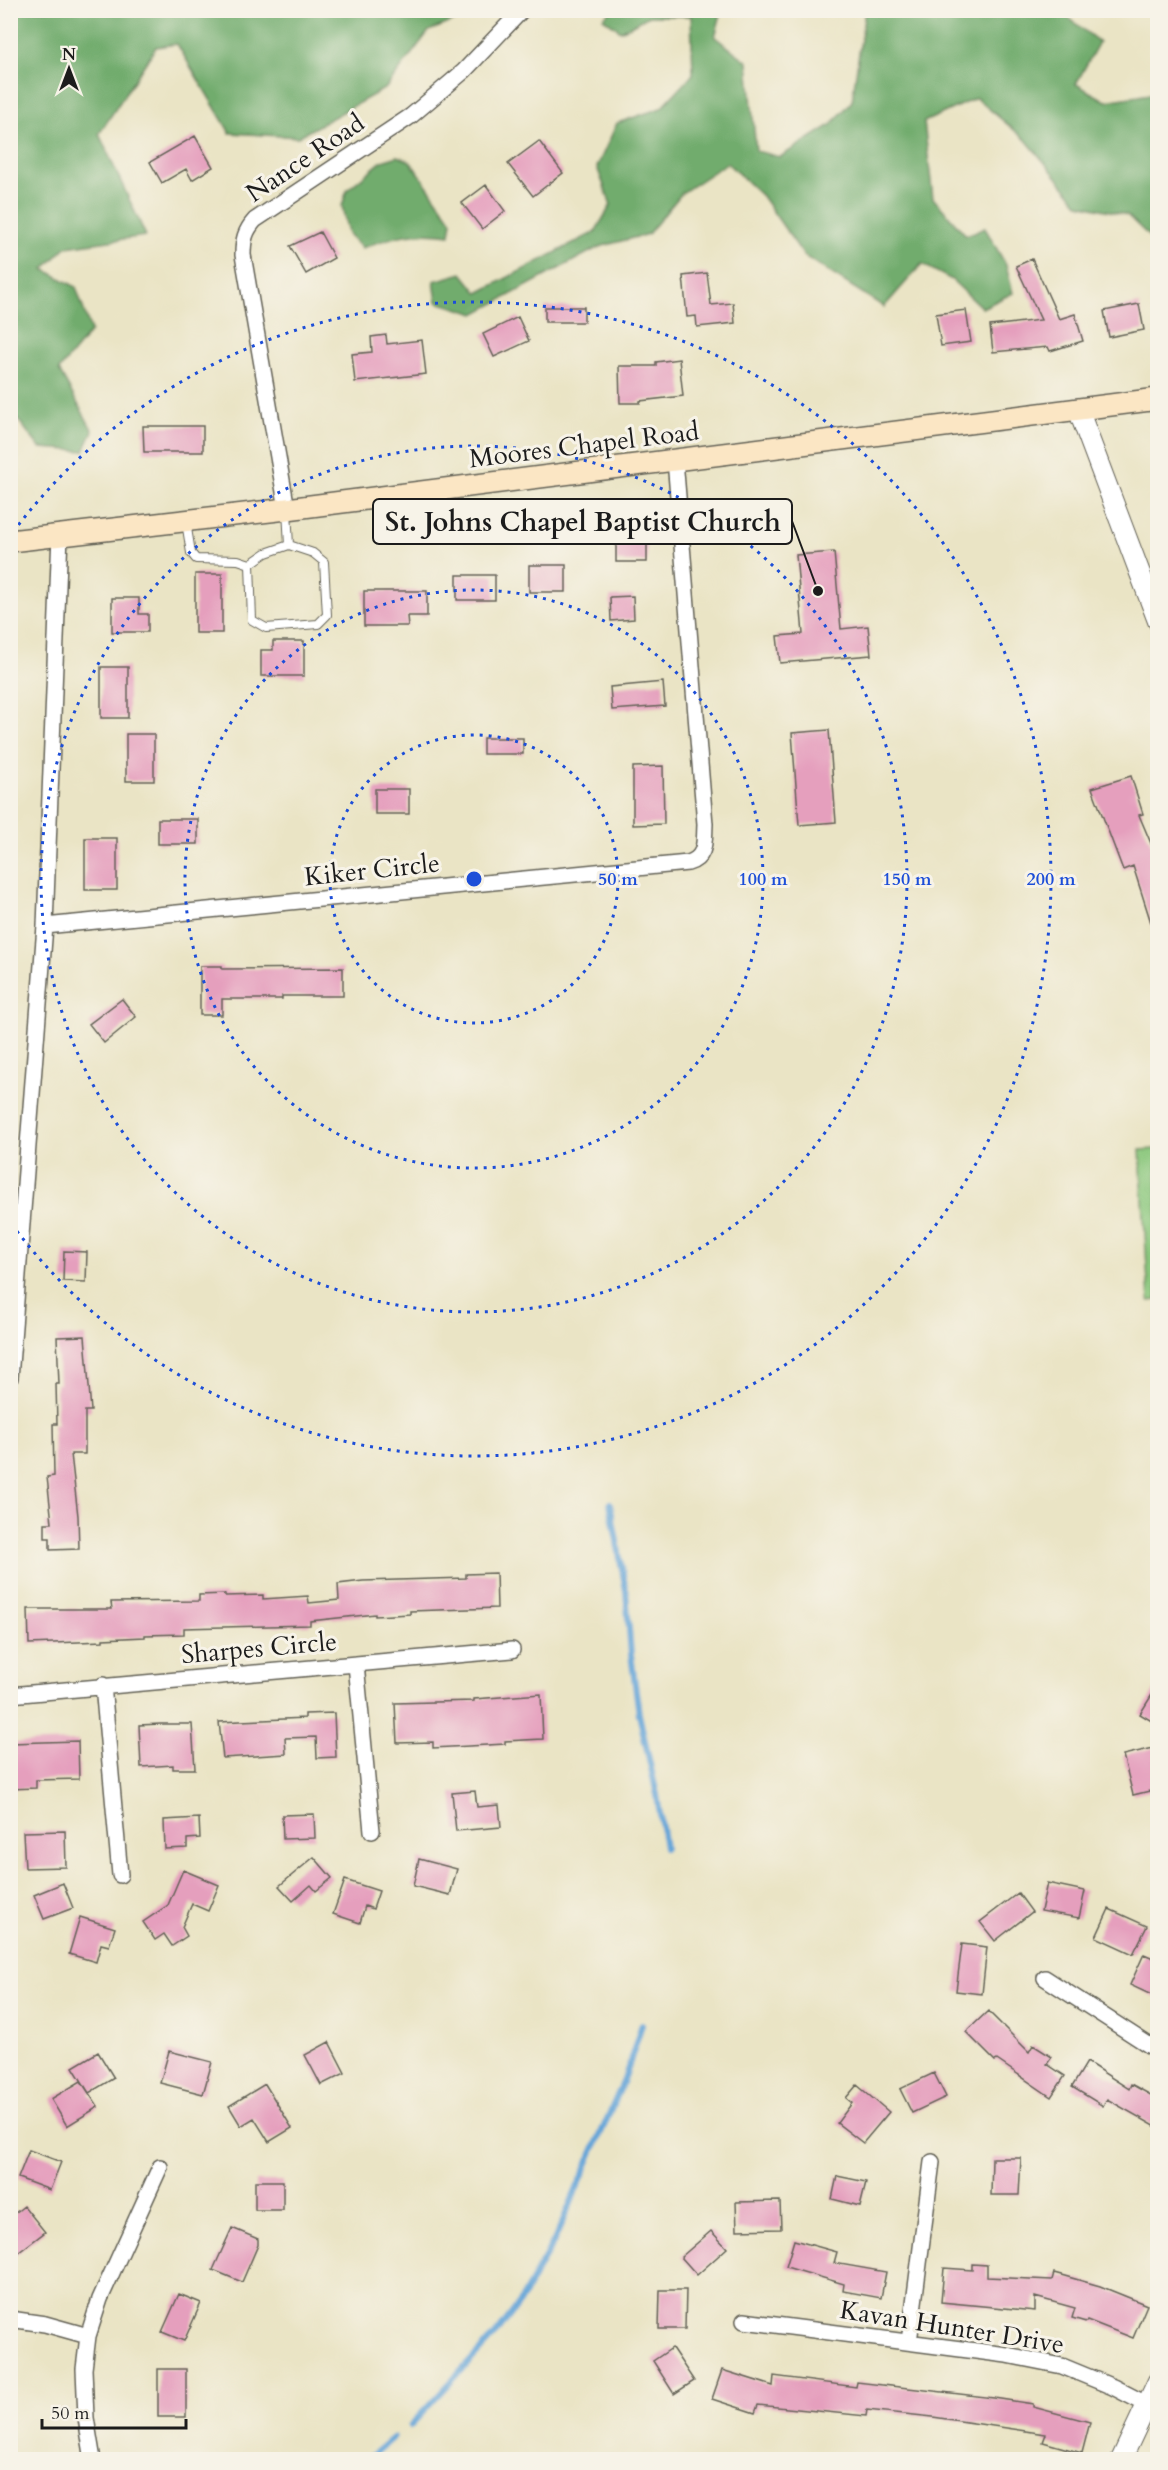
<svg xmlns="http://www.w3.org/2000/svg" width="1168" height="2470" font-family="Cardo,serif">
<rect width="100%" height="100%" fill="#f7f3e8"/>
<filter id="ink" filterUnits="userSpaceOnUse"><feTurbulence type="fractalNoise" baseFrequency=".0167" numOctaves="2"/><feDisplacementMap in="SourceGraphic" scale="12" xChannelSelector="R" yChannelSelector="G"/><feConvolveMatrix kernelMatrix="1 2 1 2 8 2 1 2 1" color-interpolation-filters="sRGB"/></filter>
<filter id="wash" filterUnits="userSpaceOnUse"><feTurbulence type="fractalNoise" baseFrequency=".008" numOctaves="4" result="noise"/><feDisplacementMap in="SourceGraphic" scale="24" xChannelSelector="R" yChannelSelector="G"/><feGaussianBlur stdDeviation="1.35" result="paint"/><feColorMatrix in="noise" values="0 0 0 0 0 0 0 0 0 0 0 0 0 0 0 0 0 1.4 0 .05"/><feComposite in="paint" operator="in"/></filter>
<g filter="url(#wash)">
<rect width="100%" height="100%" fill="#eae4c5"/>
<path fill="#8cc87e" stroke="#54724d" stroke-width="1.5" d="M 1157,1149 L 1157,1300 L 1149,1301 L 1140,1150 Z"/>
<path fill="#71ac6d" stroke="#466444" stroke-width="1.5" d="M 11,10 L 479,10 L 479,11 L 429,31 L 386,88 L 298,137 L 230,133 L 177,44 L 156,47 L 99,134 L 146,236 L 66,247 L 44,269 L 76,287 L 91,331 L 59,370 L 93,431 L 84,451 L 40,448 L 15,416 L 10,381 Z
M 611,11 L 717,11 L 721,14 L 715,37 L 748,62 L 756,151 L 780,157 L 831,125 L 852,101 L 865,11 L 1060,11 L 1099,42 L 1076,84 L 1106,101 L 1157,93 L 1157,244 L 1127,215 L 1079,204 L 1026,140 L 976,98 L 924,122 L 933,198 L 966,235 L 985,228 L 1006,265 L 1013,293 L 982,308 L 952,280 L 922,264 L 884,307 L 804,256 L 762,196 L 727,163 L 682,193 L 648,234 L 599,247 L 475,314 L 437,302 L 434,281 L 462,273 L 478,293 L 595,232 L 611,205 L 597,167 L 617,123 L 661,108 L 693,74 L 691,16 L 649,16 L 621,31 L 603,18 Z
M 398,156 L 410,161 L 452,221 L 450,235 C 415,230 394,236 362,248 L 348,234 L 342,206 L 347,190 L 382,161 Z"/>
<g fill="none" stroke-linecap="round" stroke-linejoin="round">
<path stroke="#65a5d8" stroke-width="6" d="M 610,1503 L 626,1591 L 631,1654 L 639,1714 L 657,1795 L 665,1848
M 410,2426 L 500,2329 L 518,2305 L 554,2241 L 624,2080 L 642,2024
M 367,2460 L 393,2438"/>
</g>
<g id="blocks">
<path fill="#e59fbd" d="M 195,136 L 213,167 L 192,180 L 186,169 L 162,183 L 150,162 Z
M 539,141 L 563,173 L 533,196 L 508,164 Z
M 486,185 L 505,211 L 482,229 L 462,203 Z
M 320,232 L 334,258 L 306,274 L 290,246 Z
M 1032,259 L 1059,319 L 1075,314 L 1083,341 L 1050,351 L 1048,347 L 993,352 L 990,326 L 1041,320 L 1016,266 Z
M 707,273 L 711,305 L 733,303 L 735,323 L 697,327 L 696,316 L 687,317 L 683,276 Z
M 1139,304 L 1144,330 L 1109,337 L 1104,311 Z
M 545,307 L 584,307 L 584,322 L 545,322 Z
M 966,310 L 971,342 L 941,346 L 936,314 Z
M 518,317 L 529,341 L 494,357 L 483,334 Z
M 386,335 L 387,344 L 422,340 L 426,374 L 355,382 L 352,354 L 372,352 L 371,337 Z
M 679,359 L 683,396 L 640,401 L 640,403 L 620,403 L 619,366 L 656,366 L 656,362 Z
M 143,426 L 203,426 L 203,452 L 144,452 Z
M 616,525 L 647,525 L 647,562 L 616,562 Z
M 834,552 L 841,629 L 868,626 L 871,655 L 780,663 L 777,636 L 803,634 L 796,555 Z
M 529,565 L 566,565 L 566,592 L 529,592 Z
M 195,574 L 222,574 L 222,633 L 195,633 Z
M 457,575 L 495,575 L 495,600 L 457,600 Z
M 364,591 L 427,591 L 427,616 L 407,616 L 408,626 L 364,626 Z
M 633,596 L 634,619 L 611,621 L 610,597 Z
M 112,598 L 139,598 L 139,614 L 148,614 L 148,632 L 112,632 Z
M 273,641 L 304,641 L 304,676 L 261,676 L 261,650 L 273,650 Z
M 101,667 L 128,667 L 128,718 L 101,718 Z
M 663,682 L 665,706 L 612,710 L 610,687 Z
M 829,730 L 836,822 L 799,825 L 792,733 Z
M 126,734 L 154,734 L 154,781 L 126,781 Z
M 483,738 L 523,738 L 523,754 L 483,754 Z
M 663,766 L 664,824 L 633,825 L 633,767 Z
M 1131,776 L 1143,814 L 1139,815 L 1158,860 L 1158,931 L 1154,932 L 1133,866 L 1123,870 L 1092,788 Z
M 375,789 L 409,789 L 409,814 L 375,814 Z
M 158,819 L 198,819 L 198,844 L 158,844 Z
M 85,838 L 117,838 L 117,890 L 85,890 Z
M 200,966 L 222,966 L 222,969 L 343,968 L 343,996 L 282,996 L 282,999 L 222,999 L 222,1015 L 200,1015 Z
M 122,999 L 136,1017 L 104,1043 L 89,1024 Z
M 64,1251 L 87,1252 L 86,1282 L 63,1281 Z
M 85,1336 L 91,1411 L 85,1411 L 85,1454 L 71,1454 L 78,1516 L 79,1549 L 50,1550 L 50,1538 L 45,1538 L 45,1523 L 52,1523 L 47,1477 L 54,1476 L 53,1424 L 57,1424 L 56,1384 L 59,1384 L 57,1337 Z
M 496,1573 L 497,1608 L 410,1611 L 410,1614 L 375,1616 L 375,1614 L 310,1621 L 310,1625 L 184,1628 L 184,1634 L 145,1635 L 145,1637 L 103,1639 L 103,1641 L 29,1644 L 28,1609 L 112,1609 L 111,1602 L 199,1601 L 199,1595 L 225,1594 L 225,1596 L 263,1595 L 263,1599 L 308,1596 L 309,1603 L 339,1600 L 338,1584 L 363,1581 L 466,1578 L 466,1574 Z
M 1158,1685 L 1158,1725 L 1140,1714 Z
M 541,1694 L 543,1739 L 505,1741 L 505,1744 L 433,1748 L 433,1742 L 397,1743 L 395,1703 L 474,1701 L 474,1699 Z
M 334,1713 L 336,1757 L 317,1758 L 316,1737 L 285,1738 L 286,1754 L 223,1758 L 219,1722 L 305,1718 L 305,1714 Z
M 161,1724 L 192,1724 L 195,1769 L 173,1769 L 173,1765 L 141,1767 L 139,1725 Z
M 78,1741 L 79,1779 L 36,1780 L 36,1788 L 10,1789 L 10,1743 Z
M 1158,1747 L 1158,1789 L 1133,1795 L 1123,1755 Z
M 475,1791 L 477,1807 L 499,1805 L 501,1827 L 456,1831 L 452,1793 Z
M 314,1814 L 315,1838 L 283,1839 L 282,1815 Z
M 199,1818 L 200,1838 L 187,1839 L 187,1848 L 165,1849 L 164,1820 Z
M 65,1831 L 66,1867 L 25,1868 L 23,1832 Z
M 314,1857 L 332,1878 L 316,1891 L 311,1885 L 293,1901 L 279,1886 Z
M 419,1859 L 457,1869 L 450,1895 L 413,1886 Z
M 183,1870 L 219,1885 L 208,1911 L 192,1904 L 182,1927 L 187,1936 L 172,1946 L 164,1934 L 155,1940 L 143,1922 L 168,1905 Z
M 345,1880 L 379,1891 L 373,1909 L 365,1906 L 360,1923 L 333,1914 Z
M 63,1883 L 73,1908 L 44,1919 L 34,1895 Z
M 1047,1883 L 1085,1891 L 1079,1918 L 1041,1911 Z
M 1018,1893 L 1032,1912 L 995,1941 L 980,1922 Z
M 1109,1909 L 1147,1926 L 1133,1954 L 1096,1937 Z
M 80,1917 L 115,1928 L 109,1946 L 101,1944 L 96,1962 L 69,1954 Z
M 962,1944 L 987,1947 L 982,1994 L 956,1991 Z
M 1144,1954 L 1158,1960 L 1158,1998 L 1130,1985 Z
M 988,2011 L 1029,2052 L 1033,2045 L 1052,2057 L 1047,2064 L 1065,2076 L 1051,2097 L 997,2060 L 995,2061 L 966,2032 Z
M 329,2042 L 345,2073 L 321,2085 L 305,2055 Z
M 169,2051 L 212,2062 L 203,2094 L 160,2083 Z
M 98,2052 L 114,2078 L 89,2093 L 73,2067 Z
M 1087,2062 L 1129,2089 L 1131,2084 L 1158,2099 L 1158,2128 L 1107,2099 L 1103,2106 L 1072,2087 Z
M 934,2073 L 946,2097 L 912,2113 L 900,2089 Z
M 81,2081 L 98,2107 L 67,2126 L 51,2099 Z
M 265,2084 L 292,2128 L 269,2142 L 254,2118 L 241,2126 L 229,2106 Z
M 857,2085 L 889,2112 L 863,2143 L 837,2123 L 852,2103 L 846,2098 Z
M 29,2150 L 61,2162 L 50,2190 L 18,2178 Z
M 992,2158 L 1021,2158 L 1019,2195 L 991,2195 Z
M 837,2176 L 866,2182 L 860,2206 L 832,2199 Z
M 255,2181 L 283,2181 L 283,2210 L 255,2210 Z
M 780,2201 L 781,2229 L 737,2230 L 736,2202 Z
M 24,2206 L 45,2232 L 10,2259 L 10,2217 Z
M 232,2228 L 258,2239 L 258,2245 L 242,2282 L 213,2270 Z
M 711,2231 L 727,2248 L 697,2275 L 681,2257 Z
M 794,2240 L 837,2252 L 834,2263 L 886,2272 L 881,2298 L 843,2291 L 844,2284 L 786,2267 Z
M 972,2264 L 987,2265 L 987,2277 L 1052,2280 L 1054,2273 L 1100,2286 L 1147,2305 L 1133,2338 L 1087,2320 L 1086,2322 L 1072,2318 L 1075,2308 L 1035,2297 L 1035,2311 L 941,2302 L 944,2268 L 972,2270 Z
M 660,2290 L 686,2290 L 685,2329 L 659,2329 Z
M 179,2294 L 201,2303 L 184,2341 L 162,2332 Z
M 672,2348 L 694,2381 L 674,2394 L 653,2361 Z
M 158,2369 L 186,2369 L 186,2417 L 158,2417 Z
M 722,2370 L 773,2386 L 774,2376 L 856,2387 L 857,2382 L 994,2398 L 1033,2404 L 1033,2407 L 1090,2422 L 1082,2453 L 1043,2442 L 1046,2434 L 933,2417 L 867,2410 L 866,2416 L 758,2405 L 755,2413 L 712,2399 Z"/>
</g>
</g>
<g filter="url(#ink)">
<use href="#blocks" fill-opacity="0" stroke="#646257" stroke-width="1.5"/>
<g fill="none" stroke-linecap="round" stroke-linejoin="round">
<defs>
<path id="service" d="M 287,511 L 289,545 L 313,553 L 324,562 L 327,615 L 318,624 L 266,628 L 252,620 L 250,564 L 266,553 L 289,545
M 186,522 L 191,553 L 196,559 L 238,560 L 250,564"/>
<path id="minor" d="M 287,509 L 243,255 C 243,240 245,231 255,220 L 411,116 L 464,71 L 522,10
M 45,926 L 688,863 C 707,857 704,841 705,824 L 675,460
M 10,1378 L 45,926 L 60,534
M 356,1664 L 372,1831
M 103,1685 L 120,1875
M 10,1695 L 512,1650
M 1045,1978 L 1158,2051
M 10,2319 L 45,2324 L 88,2336
M 744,2321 L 1007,2355 L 1062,2366 L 1113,2387 L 1146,2404
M 909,2342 L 932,2162
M 93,2460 L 86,2418 L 84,2369 L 88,2336 L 100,2299 L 160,2167"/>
<path id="tertiary" d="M 1078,409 L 1158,621
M 1121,2460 L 1158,2381"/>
<path id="secondary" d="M 10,541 L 287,509 L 1158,399"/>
</defs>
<use href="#service" stroke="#646257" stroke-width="10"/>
<use href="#minor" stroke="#646257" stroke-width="18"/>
<use href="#tertiary" stroke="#646257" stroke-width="22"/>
<use href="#secondary" stroke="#646257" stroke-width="24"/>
<use href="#service" stroke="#fff" stroke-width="8"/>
<use href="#minor" stroke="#fff" stroke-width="15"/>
<use href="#tertiary" stroke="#fff" stroke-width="20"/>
<use href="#secondary" stroke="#fbe6c4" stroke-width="21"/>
</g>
</g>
<g fill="none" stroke="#1d4ed8" stroke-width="3" stroke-dasharray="3 6">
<circle cx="474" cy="879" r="144"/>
<circle cx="474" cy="879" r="289"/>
<circle cx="474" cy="879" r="433"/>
<path d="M13 532A577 577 0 1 1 13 1226"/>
</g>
<g text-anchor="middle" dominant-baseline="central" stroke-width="6" stroke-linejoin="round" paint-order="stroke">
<g font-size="26" fill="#1c1c1c" stroke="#f7f3e8">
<text transform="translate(305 158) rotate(-34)">Nance Road</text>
<text transform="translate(584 445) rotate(-7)">Moores Chapel Road</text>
<text transform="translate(372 870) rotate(-6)">Kiker Circle</text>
<text transform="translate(259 1648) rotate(-5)">Sharpes Circle</text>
<text transform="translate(952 2327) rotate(9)">Kavan Hunter Drive</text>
</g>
</g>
<circle cx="474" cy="879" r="9" fill="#1d4ed8" stroke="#f7f3e8" stroke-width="3"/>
<g font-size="18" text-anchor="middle" font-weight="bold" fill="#1d4ed8" stroke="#f7f3e8" stroke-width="6" stroke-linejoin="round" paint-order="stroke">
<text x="618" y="885">50 m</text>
<text x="763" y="885">100 m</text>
<text x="907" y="885">150 m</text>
<text x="1051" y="885">200 m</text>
</g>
<path fill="none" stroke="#1c1c1c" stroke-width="2" d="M818 591L792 521"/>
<circle fill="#1c1c1c" stroke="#f7f3e8" stroke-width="2" cx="818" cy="591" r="6"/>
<rect fill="#f7f3e8" stroke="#1c1c1c" stroke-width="2" x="373" y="499" width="419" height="45" rx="6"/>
<g font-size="27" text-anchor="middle" font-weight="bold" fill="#1c1c1c">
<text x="583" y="531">St. Johns Chapel Baptist Church</text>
</g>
<rect width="1168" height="2470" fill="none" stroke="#f7f3e8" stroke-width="36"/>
<g transform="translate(69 69)" stroke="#f7f3e8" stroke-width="4.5" paint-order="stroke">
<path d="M0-4.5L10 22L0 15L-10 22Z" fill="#1c1c1c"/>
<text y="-9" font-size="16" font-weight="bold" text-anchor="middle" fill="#1c1c1c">N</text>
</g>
<path d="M42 2419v9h144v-9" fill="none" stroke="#1c1c1c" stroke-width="3"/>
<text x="51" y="2419" font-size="18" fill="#1c1c1c" stroke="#f7f3e8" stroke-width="4.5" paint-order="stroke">50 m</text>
</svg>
